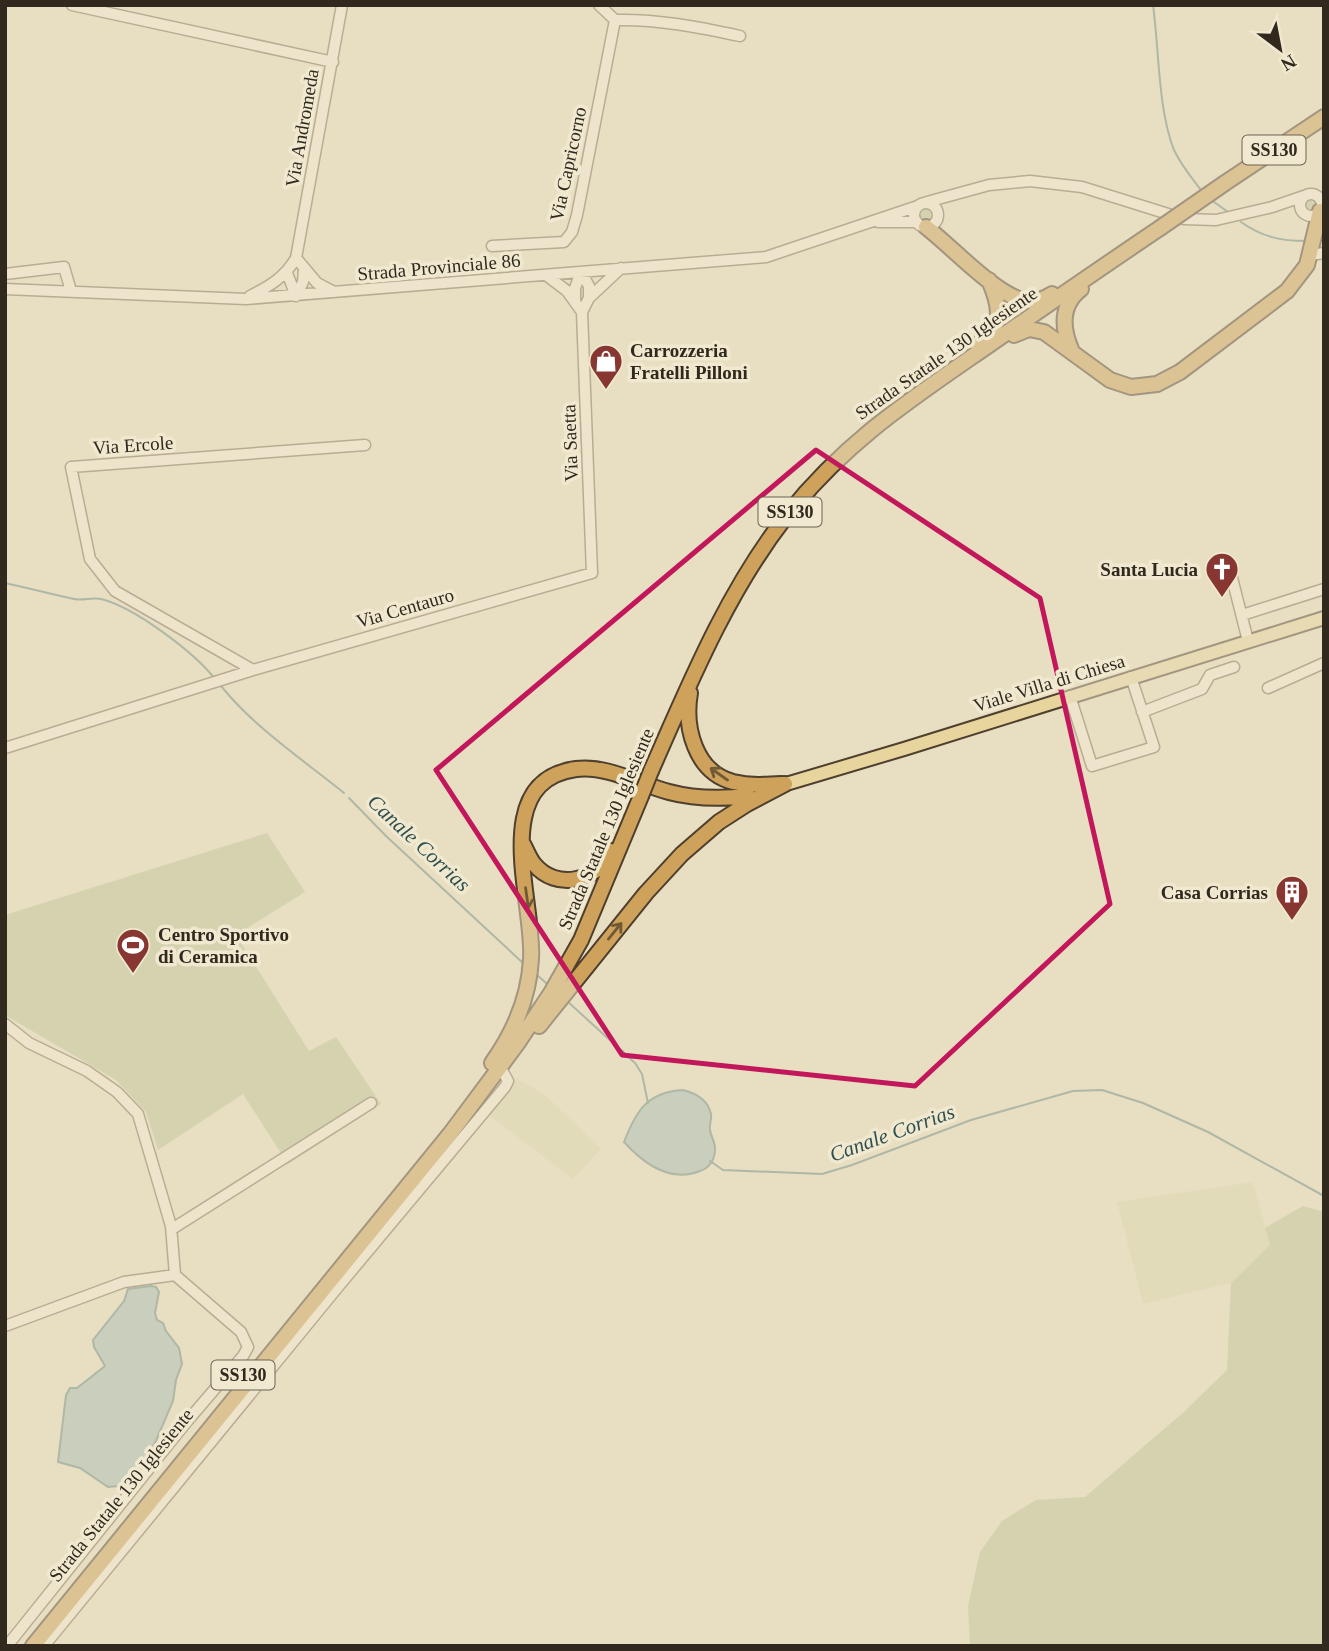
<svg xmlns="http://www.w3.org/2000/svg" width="1329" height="1651" font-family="Georgia,serif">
<rect width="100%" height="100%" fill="#e8dec2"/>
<path fill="#dcd8b0" d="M 516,1078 L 545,1095 L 601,1149 L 573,1179 L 487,1114 Z
M 1253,1182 L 1270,1245 L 1231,1283 L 1143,1304 L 1117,1202 Z"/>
<path fill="#bdc497" d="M1302 204a9 9 0 1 1 18 0a9 9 0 1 1-18 0Z
M917 214a9 9 0 1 1 18 0a9 9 0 1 1-18 0Z
M 267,833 L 305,892 L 236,935 L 309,1051 L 336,1037 L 381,1104 L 288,1164 L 243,1094 L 158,1150 L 146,1112 L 116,1080 L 5,1015 L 5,915 Z
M 1303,1206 L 1324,1212 L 1324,1646 L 970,1646 L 968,1606 L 980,1552 L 1002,1521 L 1036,1500 L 1085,1497 L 1185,1411 L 1227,1370 L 1231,1283 L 1270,1245 L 1265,1228 Z"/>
<path fill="#a4bbb5" stroke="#6c8882" stroke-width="2" d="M 683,1090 C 695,1093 708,1100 711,1114 C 712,1119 709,1125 710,1130 C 711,1137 716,1143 715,1151 C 714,1161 709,1168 700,1171 C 670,1183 643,1163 624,1142 C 636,1111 647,1092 683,1090 Z
M 151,1286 L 156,1287 L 159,1292 L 155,1313 L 157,1320 L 163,1323 L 166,1331 L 179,1348 L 182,1364 L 176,1380 L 173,1401 L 155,1443 L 133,1476 L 118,1486 L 108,1487 L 80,1468 L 58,1462 L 66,1395 L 70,1388 L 77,1388 L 105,1366 L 94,1347 L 93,1340 L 124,1301 L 128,1289 Z"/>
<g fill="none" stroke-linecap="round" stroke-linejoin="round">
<path stroke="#6c8882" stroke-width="2" d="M 1153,5 C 1159,48 1158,110 1174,150 C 1181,165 1191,177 1201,190
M 1210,199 L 1228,212
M 1241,222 C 1262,237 1281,241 1306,241
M 5,583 C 28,588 51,594 74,599 C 83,601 92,597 101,599 C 134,607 194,652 215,679
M 221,686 C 255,728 302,759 344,793
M 349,798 L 386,836 L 523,963
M 536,974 L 547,984
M 567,1001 L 635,1063 L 642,1074 L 648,1103
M 710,1161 L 723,1170 L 822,1174 L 852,1165 L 971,1120 L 1073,1091 L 1102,1090 L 1143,1103 L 1208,1132 L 1324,1196"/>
<defs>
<path id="minor" d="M 72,5 L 333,62
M 599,5 L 615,20 C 658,19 698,27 740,36
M1300 205a11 11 0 1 1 22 0a11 11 0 1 1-22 0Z
M 927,202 L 989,185 L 1030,181 L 1082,187 L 1184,219 L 1216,220 L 1272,207 L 1304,196
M914 215a12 12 0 1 1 24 0a12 12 0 1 1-24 0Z
M 878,222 L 917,222
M 492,246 L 564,242 L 572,232 L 577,215 L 615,20
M 1310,255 L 1324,253
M 296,258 L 317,283 L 334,292
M 581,272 L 589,286 L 589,298
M 287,273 L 296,296
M 5,274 L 64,267 L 71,291
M 5,289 L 246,299 L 766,257 L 918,206
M 250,296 C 270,286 285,277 296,258 L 342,5
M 296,296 L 303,282 L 304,269
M 575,300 L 575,288 L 581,272
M 582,312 L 589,298 L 621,268
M 1229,566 L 1248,641
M 1242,615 L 1324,589
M 253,670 L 115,591 L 90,559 L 71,467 L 365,445
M 1268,688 L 1324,663
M 1070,696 L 1092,766 L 1154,747 L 1131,677
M 1142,712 L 1202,689 L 1210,675 L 1234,667
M 5,748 L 253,670 L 592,573 L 582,312 L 567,291 L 546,275
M 5,1024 L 29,1043 L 87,1071 L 117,1092 L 138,1114 L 171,1226 L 175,1275 L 241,1332 L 248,1347 L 243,1356 L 184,1425 L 7,1646
M 172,1229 L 371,1103
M 5,1326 L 124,1282 L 175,1275
M 44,1646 L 338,1287 L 505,1087 L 508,1081 L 502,1070"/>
<path id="major" d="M 776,787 L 904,749 L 1324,618"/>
<path id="highway" d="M 1225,183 L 1324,117
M 926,227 C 951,246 993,292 1022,300 C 1033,303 1043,300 1052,294
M 1014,335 L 1029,329 L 1044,332 L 1110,380 L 1131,387 L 1157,384 L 1180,372 L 1287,291 L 1307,265 L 1320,211
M 978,345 C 1004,324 1001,308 989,280
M 1071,349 C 1062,328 1060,305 1081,289
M 690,693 C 684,727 695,772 733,782 C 750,786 766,785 782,784
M 651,771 C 689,685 726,594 784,519 C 844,442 911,399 989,345 C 1046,306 1102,267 1160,228
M 523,844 C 527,851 529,858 534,864 C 556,891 597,882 611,851
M 539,1026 L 646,893 L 682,854 L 719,822 L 747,804 L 785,784
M 492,1063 C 514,1032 529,997 531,959 C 535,903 487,781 576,769 C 607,765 639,784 669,792 C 695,799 721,799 748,796
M 33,1646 L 450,1134 L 517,1044 L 551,993 L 581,940 L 641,796"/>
</defs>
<use href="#minor" stroke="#80705b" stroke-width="13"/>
<use href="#major" stroke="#4e3f2f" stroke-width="16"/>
<use href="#highway" stroke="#4e3f2f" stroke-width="18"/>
<use href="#minor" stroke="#f4ecd4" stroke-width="10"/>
<use href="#major" stroke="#e8d49d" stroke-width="12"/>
<use href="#highway" stroke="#cea25b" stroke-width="14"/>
<defs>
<path id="highway-bridge" d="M 1160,228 L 1225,183
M 641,796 L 651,771"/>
</defs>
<use href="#highway-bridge" stroke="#4e3f2f" stroke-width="18" stroke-linecap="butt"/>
<use href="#highway-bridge" stroke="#cea25b" stroke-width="14"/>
</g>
<defs><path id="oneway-shaft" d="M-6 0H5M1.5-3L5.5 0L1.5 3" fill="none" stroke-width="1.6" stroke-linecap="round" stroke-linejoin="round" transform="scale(1.75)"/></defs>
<g stroke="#705936">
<use href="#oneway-shaft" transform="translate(719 774) rotate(-145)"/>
<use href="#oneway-shaft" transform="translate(527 898) rotate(82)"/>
<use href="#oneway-shaft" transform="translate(615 931) rotate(-51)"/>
</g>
<path d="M0 0H1329V1651H0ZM 816,450 L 1040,598 L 1110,904 L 915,1086 L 622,1055 L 436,770 Z" fill="#e8dec2" fill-opacity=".55" fill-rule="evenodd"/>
<path fill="none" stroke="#c2185b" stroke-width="5" stroke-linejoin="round" d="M 816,450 L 1040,598 L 1110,904 L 915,1086 L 622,1055 L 436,770 Z"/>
<defs>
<symbol id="shop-pin" viewBox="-11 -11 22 30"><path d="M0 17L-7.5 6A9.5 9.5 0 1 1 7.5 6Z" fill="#873632" stroke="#f0e9d0"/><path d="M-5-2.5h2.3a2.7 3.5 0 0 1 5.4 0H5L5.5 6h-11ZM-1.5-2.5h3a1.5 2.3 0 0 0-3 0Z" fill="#fff"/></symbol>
<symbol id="church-pin" viewBox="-11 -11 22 30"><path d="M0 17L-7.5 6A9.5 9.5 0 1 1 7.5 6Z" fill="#873632" stroke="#f0e9d0"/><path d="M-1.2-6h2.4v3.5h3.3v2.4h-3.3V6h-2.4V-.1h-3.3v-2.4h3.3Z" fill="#fff"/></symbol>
<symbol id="building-pin" viewBox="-11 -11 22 30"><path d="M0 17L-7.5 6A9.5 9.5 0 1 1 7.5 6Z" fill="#873632" stroke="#f0e9d0"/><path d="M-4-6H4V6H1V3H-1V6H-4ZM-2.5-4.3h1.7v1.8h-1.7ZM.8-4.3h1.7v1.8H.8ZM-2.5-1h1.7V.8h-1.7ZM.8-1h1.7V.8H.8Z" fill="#fff"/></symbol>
<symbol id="stadium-pin" viewBox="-11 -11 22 30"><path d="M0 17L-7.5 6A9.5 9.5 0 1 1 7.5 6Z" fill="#873632" stroke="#f0e9d0"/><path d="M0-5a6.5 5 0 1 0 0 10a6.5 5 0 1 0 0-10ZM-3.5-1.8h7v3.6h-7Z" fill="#fff"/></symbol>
</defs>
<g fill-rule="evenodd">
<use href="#shop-pin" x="587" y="342" width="38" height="52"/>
<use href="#church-pin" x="1203" y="550" width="38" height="52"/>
<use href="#building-pin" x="1273" y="873" width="38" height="52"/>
<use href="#stadium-pin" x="114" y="926" width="38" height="52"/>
</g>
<g text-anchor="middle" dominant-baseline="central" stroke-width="7" stroke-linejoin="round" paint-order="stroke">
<g fill="#f0e9d0" stroke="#6a6253" stroke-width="2">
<rect x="1242.5" y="135.5" width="63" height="29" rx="5"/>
<rect x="758.5" y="497.5" width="63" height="29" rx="5"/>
<rect x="211.5" y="1360.5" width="63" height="29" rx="5"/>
</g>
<g font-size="18" font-weight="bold" fill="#31281e">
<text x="1274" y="150">SS130</text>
<text x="790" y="512">SS130</text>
<text x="243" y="1375">SS130</text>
</g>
<g font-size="19" fill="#31281e" stroke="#f0e9d0">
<text transform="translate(302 128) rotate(-80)">Via Andromeda</text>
<text transform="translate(568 164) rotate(-78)">Via Capricorno</text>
<text transform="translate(439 267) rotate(-5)">Strada Provinciale 86</text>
<text transform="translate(946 353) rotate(-35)">Strada Statale 130 Iglesiente</text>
<text transform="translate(570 443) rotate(-92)">Via Saetta</text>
<text transform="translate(133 445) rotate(-4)">Via Ercole</text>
<text transform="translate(405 608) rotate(-16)">Via Centauro</text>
<text transform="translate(1049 683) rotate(-17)">Viale Villa di Chiesa</text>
<text transform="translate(606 829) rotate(-67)">Strada Statale 130 Iglesiente</text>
<text transform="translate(121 1495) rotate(-51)">Strada Statale 130 Iglesiente</text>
</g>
<g font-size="19" font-weight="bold" fill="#31281e" stroke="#f0e9d0" text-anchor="start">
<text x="630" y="350">Carrozzeria<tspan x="630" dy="22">Fratelli Pilloni</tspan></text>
<text x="1198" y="569" text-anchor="end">Santa Lucia</text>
<text x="1268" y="892" text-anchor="end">Casa Corrias</text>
<text x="158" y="934">Centro Sportivo<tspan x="158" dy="22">di Ceramica</tspan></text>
</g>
<g font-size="21" font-style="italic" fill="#2f4f4f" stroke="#f0e9d0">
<text transform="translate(419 843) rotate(43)">Canale Corrias</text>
<text transform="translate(892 1133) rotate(-20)">Canale Corrias</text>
</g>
</g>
<rect width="1329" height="1651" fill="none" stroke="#31281e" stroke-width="14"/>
<g transform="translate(1280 49) rotate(148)" stroke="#f0e9d0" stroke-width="5" paint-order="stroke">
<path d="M0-5L12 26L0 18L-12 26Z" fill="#31281e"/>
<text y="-10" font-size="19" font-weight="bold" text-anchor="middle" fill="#31281e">N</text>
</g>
</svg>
